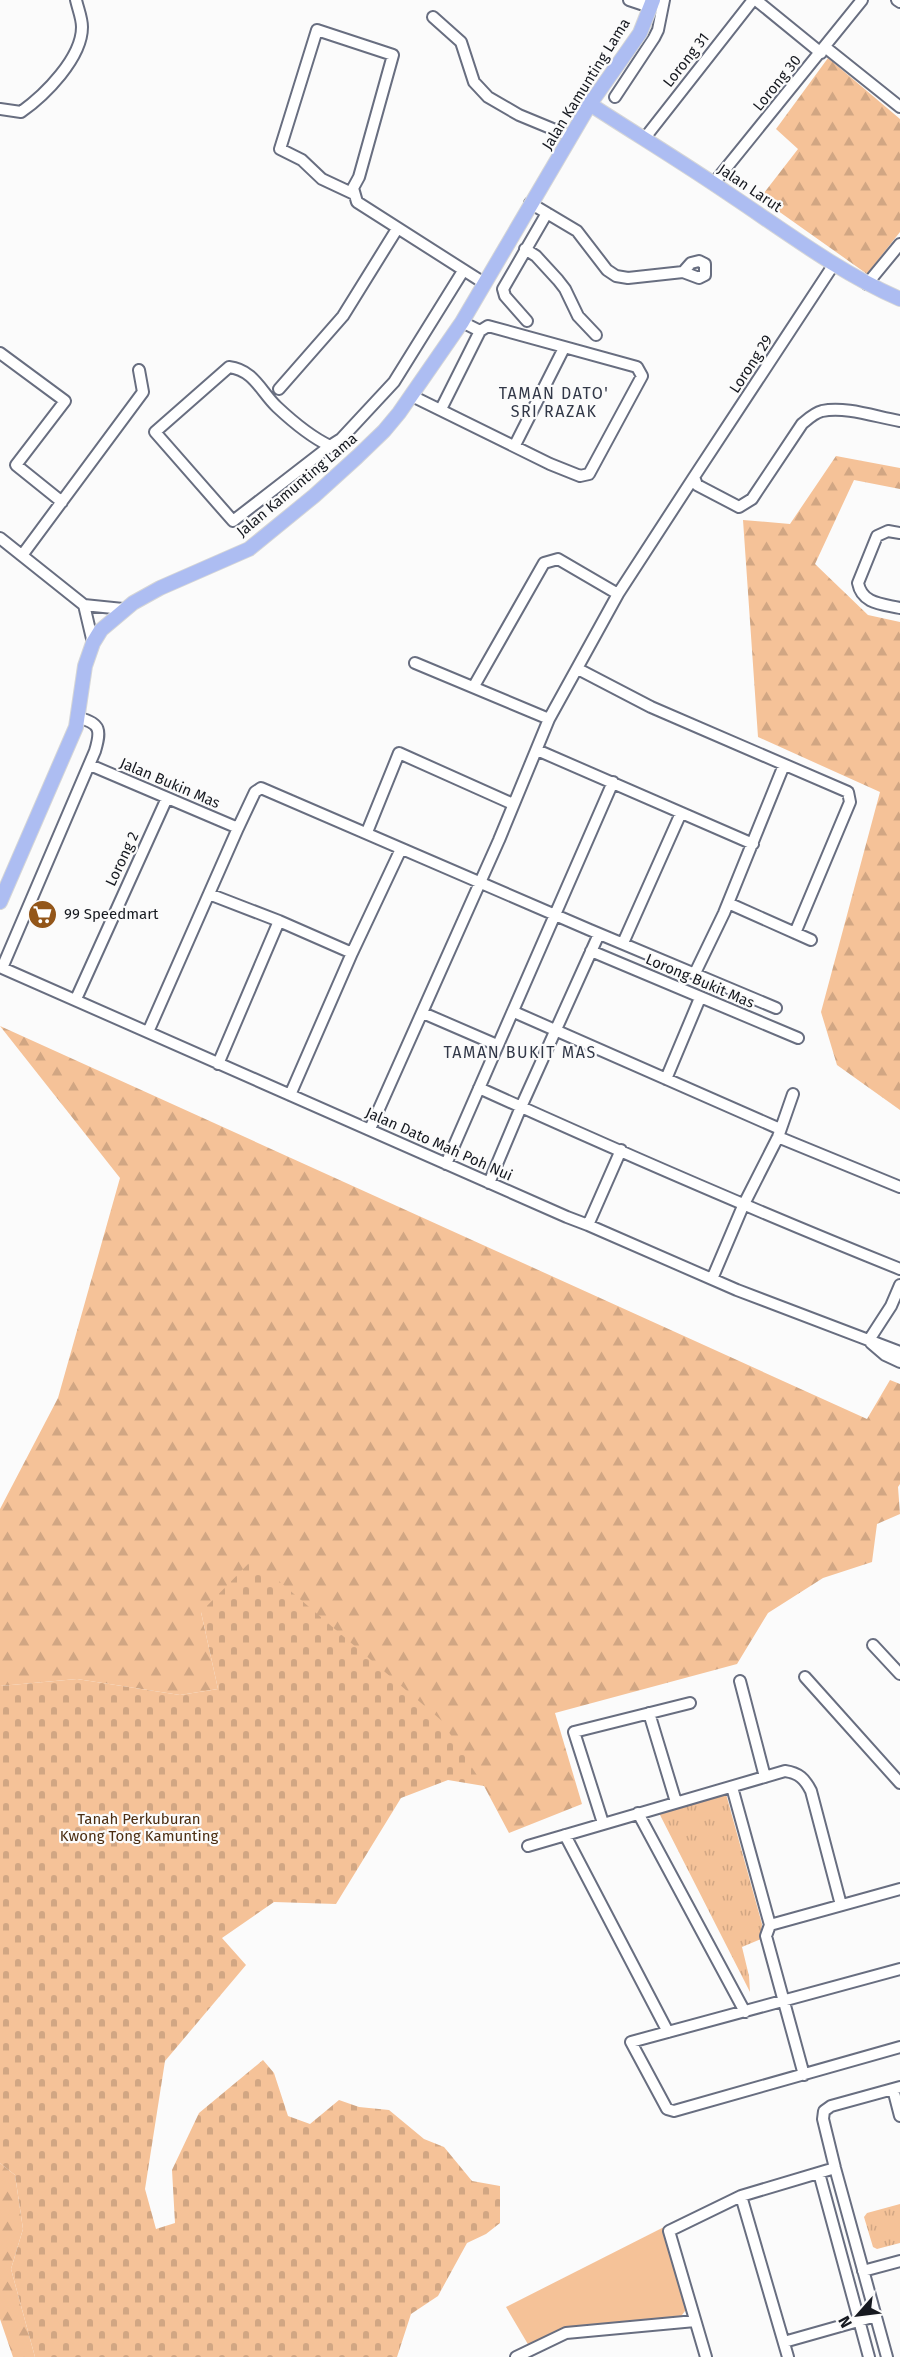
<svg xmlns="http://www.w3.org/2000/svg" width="900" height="2357" font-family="'Fira Sans',sans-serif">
<defs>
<pattern id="forest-firs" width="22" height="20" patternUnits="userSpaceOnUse" patternTransform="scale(1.5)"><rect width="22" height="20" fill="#f5c298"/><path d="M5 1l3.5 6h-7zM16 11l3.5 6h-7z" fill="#d1a683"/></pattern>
<pattern id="cemetery-stones" width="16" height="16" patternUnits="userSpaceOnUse" patternTransform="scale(1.5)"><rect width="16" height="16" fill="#f5c298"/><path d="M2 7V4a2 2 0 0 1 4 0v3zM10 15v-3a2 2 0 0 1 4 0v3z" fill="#d1a683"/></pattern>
<pattern id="park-tufts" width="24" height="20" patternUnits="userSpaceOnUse" patternTransform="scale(1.5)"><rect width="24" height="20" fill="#f5c298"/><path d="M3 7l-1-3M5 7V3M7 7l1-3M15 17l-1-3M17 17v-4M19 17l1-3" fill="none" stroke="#d1a683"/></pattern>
</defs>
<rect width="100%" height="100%" fill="#fbfbfb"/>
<path fill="#f5c298" d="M 666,2226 L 688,2307 L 679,2319 L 563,2330 L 529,2346 L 506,2307 Z"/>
<path fill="url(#forest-firs)" d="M 828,58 L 900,119 L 900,232 L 867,274 L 760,198 L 798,149 L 776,129 Z
M 836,456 L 900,468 L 900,489 L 854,480 L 815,564 L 868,615 L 900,622 L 900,1110 L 837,1065 L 821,1012 L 880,792 L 758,737 L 743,520 L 790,524 Z
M 0,1026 L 867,1419 L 890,1380 L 900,1384 L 900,1484 L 898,1487 L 900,1514 L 877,1524 L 872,1562 L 823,1578 L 768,1613 L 737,1664 L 555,1713 L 582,1804 L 509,1833 L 484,1786 L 201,1612 L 218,1689 L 180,1695 L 77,1679 L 0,1686 L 0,1509 L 58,1398 L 120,1178 Z
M 0,2163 L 15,2175 L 23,2229 L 11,2269 L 35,2357 L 13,2357 L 0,2319 Z"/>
<path fill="url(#cemetery-stones)" d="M 253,1559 L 441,1720 L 484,1786 L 448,1780 L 401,1798 L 336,1904 L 274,1902 L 222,1938 L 246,1965 L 165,2061 L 145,2189 L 156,2229 L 175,2223 L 172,2170 L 199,2113 L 263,2060 L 274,2073 L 288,2116 L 310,2124 L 339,2100 L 359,2107 L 389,2110 L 424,2139 L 444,2147 L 472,2181 L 500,2186 L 500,2223 L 486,2234 L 467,2243 L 438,2296 L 411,2314 L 397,2357 L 35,2357 L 11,2269 L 23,2229 L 15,2175 L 0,2163 L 0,1686 L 77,1679 L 180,1695 L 218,1689 L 201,1612 Z"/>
<path fill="url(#park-tufts)" d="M 726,1794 L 762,1924 L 761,1939 L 742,1947 L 749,1976 L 750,1992 L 659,1813 Z
M 900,2204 L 900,2243 L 877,2249 L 873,2247 L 864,2217 L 867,2213 Z"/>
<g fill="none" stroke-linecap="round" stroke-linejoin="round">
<defs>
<path id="minor" d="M 629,0 L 644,5
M 756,0 L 821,53
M 897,0 L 900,2
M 433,17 L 461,42 L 474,82 L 488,97 L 519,115 L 565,134
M 825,47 L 900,107
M 615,97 L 654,38 L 658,30 L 664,0
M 0,109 L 21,112 C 45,95 82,58 82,27 C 82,18 78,9 76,0
M 644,139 L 753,0
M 714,183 L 862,0
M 354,194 L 322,179 L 302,160 L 280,149 L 317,30 L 393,55 L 359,177 L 353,188 L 357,202 L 484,283
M 530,203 L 577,231 L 607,270 L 616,276 L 628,278 L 683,272 L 699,278 L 705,275 L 705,264 L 699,261 L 691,263 L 683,272
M 525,249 L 536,256 L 558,280 L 565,289 L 578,316 L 596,335
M 834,264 L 694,477 L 697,485 L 739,507 L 752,499 L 802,424 C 808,419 814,413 822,411 C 846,406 876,417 900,421
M 867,284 L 900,244
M 527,321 L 505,296 L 503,289 L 547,213
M 0,353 L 65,401 L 16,465 L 62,502
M 279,389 L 343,316 L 397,229
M 412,396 L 550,464 L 580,476 L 589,474 L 642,376 L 637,367 L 488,326 L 480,331 L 462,322
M 441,409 L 480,331
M 515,445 L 564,348
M 330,446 L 233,521 L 155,432 L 229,367 C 254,370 261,392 277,407 C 293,422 311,437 330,446 L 341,439 L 394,382 L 463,271
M 900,533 L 888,531 L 877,536 L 858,583 C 862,604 882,604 900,608
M 0,538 L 84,605 L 93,643
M 23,554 L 143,392 L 139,370
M 84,605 L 123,609
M 415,663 L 549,719
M 578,669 L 651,707 L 848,792 L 850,802 L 795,933
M 474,686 L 544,563 L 558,559 L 618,594
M 537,750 L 753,844
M 90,765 L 238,828
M 367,832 L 399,753 L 513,804
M 209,894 L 279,921 L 352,953
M 728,903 L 811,940
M 623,943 L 681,813
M 591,951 L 798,1038
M 0,967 L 567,1217 L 588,1225 L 737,1290 L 900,1352
M 2,968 L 95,751 C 101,731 101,723 79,718
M 695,973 L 724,913 L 784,765
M 76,999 L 167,798
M 514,1012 L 780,1129
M 423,1013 L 497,1045
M 148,1032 L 238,828 L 255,792 L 261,788 L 590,930 L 776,1008
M 218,1064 L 279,921
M 666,1079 L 700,998
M 479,1088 C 618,1151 758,1212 900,1269
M 290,1095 L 352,953 L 401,849
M 370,1129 L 499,840 L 549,719 L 618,594 L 694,477
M 778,1137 L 900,1187
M 446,1164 L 613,782
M 489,1183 L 521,1107 L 599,934
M 588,1225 L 621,1150
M 712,1279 L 743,1206 L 778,1137 L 793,1094
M 869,1340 L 891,1306 L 900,1285
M 871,1343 L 885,1355 L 900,1362
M 873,1645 L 900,1674
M 805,1677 L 900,1783
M 740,1681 L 765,1777
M 649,1713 L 676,1802
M 732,1787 L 770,1925 L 766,1936 L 804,2075
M 638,1813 L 745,2012
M 603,1823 L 574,1732 L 690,1703
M 565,1835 L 668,2032
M 528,1846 L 785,1771 C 799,1773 805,1779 811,1791 L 841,1905
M 770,1925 L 900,1889
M 900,1969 L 631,2042 L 667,2109 L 674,2111 L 900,2047
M 893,2089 L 900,2116
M 819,2173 L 869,2357
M 741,2196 L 788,2357
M 863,2271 L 900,2261
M 784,2342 L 876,2316
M 516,2357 L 566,2333 L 695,2321
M 706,2357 L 669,2231 L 741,2196 L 835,2168
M 887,2357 L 835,2168 L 823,2119 L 824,2111 L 831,2106 L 900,2087"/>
<path id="major" d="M 585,101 C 634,133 684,163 732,196 C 786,232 840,273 900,299
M 0,902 L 76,727 L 85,666 L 93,643 L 101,630 L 133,603 L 160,588 L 249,549 L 314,496 L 357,457 L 384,431 L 399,413 L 462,322 L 590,104 L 640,33 L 653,0"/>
</defs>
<use href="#minor" stroke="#686e80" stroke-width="14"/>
<use href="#major" stroke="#d5d6d7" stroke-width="16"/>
<use href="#minor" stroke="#fff" stroke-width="10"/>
<use href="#major" stroke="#adbdf2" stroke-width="14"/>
</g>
<defs>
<symbol id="supermarket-disc" viewBox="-11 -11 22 22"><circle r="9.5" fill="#935619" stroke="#fbfbfb"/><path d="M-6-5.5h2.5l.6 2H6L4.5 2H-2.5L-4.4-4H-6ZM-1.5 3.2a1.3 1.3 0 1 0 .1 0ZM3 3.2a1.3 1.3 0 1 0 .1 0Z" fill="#fff"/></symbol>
</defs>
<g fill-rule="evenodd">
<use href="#supermarket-disc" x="26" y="898" width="33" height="33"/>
</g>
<g text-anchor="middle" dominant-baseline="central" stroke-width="4.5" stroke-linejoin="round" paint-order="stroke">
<g font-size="15" fill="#161920" stroke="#fbfbfb">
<text transform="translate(686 60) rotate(-52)">Lorong 31</text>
<text transform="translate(777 83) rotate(-51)">Lorong 30</text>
<text transform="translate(586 84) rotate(-58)">Jalan Kamunting Lama</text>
<text transform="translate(750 188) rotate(34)">Jalan Larut</text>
<text transform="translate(751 364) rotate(-57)">Lorong 29</text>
<text transform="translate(297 485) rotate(-40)">Jalan Kamunting Lama</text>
<text transform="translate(170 783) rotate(23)">Jalan Bukin Mas</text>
<text transform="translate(122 859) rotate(-65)">Lorong 2</text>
<text transform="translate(700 981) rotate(23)">Lorong Bukit Mas</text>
<text transform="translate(439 1144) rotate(24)">Jalan Dato Mah Poh Nui</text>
</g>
<g font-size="15" fill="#161920" stroke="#fbfbfb" text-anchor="start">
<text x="64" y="914">99 Speedmart</text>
</g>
<g font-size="15" fill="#4b2d11" stroke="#fbfbfb">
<text x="139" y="1819">Tanah Perkuburan<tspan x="139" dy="17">Kwong Tong Kamunting</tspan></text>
</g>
<g font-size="16" letter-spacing="1.5" fill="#323848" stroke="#fbfbfb">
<text x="554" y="393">TAMAN DATO'<tspan x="554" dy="18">SRI RAZAK</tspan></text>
<text x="520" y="1052">TAMAN BUKIT MAS</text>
</g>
</g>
<g transform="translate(858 2315) rotate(242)" stroke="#fbfbfb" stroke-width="4.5" paint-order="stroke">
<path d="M0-4.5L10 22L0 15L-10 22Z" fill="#161920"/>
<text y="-9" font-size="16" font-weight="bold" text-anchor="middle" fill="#161920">N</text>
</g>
</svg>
